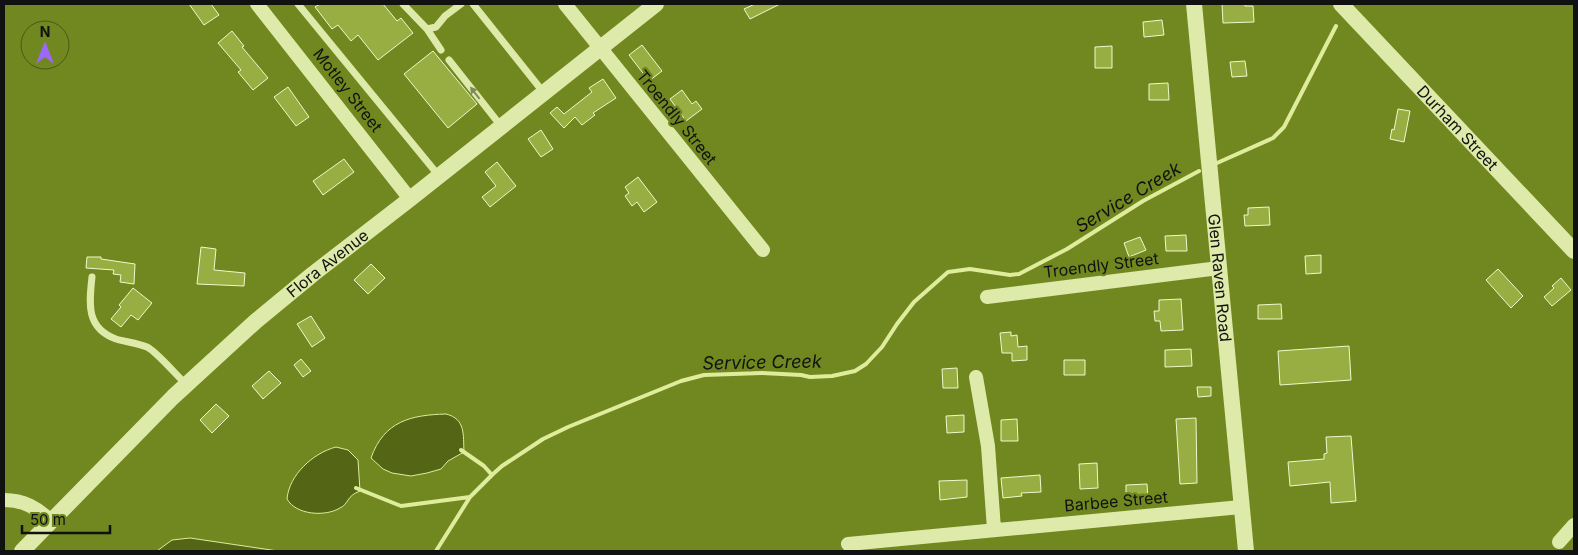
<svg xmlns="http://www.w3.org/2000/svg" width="1578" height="555" font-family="Inter,sans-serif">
<rect width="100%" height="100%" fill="#71871f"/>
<path fill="#546615" stroke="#deec9c" d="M 446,414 C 466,419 463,435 464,452 L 448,461 L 441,469 L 427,473 L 411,476 L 392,473 L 383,469 L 371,458 C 384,421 411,415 446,414 Z
M 336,447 L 348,450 L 358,460 L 360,491 C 346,496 349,504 340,508 C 325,517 296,515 287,499 C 289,475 313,453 336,447 Z
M 190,538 L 278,551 L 157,551 L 172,540 Z"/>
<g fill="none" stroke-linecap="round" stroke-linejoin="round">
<path stroke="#deec9c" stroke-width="4" d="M 1217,163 L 1273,138 L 1284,127 L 1336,26
M 461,450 L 484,466 L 492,475
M 356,488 L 401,506 L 470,497
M 436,551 L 470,497 L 493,474 L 502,466 L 543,439 L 568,427 L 681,381 L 704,375 L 762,373 L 801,375 L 810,377 L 832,376 L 855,371 L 866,364 L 882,347 L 897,324 L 914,302 L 948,272 L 970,269 L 1010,275 L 1019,274 L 1067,249 L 1143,201 L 1199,171"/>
</g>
<path fill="#98ae43" stroke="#f0f8cd" d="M 189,4 L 211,4 L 219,15 L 204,25 Z
M 320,4 L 383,4 L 397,21 L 401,18 L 413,33 L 378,60 L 358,35 L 351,41 L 338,25 L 332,29 L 315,7 Z
M 755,4 L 780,4 L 750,19 L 744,9 Z
M 1222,4 L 1245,4 L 1245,6 L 1253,6 L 1254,22 L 1223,23 Z
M 1162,20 L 1164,35 L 1144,37 L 1143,22 Z
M 232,31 L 244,46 L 242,47 L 268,78 L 253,90 L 238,72 L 241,70 L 218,43 Z
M 642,45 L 662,71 L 649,81 L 629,55 Z
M 1112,46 L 1112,68 L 1095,68 L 1095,47 Z
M 433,51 L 477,104 L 448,128 L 404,74 Z
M 1245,61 L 1247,76 L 1232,77 L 1230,62 Z
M 603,79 L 616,98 L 593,113 L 595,115 L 582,125 L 575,117 L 564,128 L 550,113 L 557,107 L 564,114 L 592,92 L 589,88 Z
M 1168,83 L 1169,100 L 1149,100 L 1149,84 Z
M 288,87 L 309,117 L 296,126 L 274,97 Z
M 682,90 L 692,104 L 696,101 L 702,109 L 686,121 L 670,99 Z
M 1398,109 L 1410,111 L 1404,142 L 1390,139 L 1392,129 L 1394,130 Z
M 541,130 L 553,149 L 541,157 L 528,139 Z
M 344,159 L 354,172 L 323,195 L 313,181 Z
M 497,162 L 516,186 L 490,207 L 482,197 L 496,186 L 485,172 Z
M 638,177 L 657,202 L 644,212 L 637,202 L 632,206 L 625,196 L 629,193 L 625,187 Z
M 1269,207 L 1270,225 L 1245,226 L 1244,215 L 1248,215 L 1248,208 Z
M 1186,235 L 1187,251 L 1166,251 L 1165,236 Z
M 1140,237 L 1146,250 L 1129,257 L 1124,243 Z
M 201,247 L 216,249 L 214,270 L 245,273 L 244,286 L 197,284 Z
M 1321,255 L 1321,273 L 1306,274 L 1305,256 Z
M 87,257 L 101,257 L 101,259 L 135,264 L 134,284 L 120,282 L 121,275 L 113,274 L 114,270 L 86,268 Z
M 371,264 L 385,278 L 368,294 L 354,280 Z
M 1498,269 L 1523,296 L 1511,308 L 1486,280 Z
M 1561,278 L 1571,290 L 1552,306 L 1544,297 L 1554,288 L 1552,286 Z
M 133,288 L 152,303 L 138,320 L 131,315 L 121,327 L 111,319 L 121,307 L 119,305 Z
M 1181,299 L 1183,330 L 1161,331 L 1160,321 L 1155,321 L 1154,311 L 1159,311 L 1159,300 Z
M 1281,304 L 1282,319 L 1258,319 L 1258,305 Z
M 311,316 L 325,338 L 312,347 L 297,324 Z
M 1011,332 L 1011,336 L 1017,335 L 1018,347 L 1027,346 L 1027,360 L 1012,361 L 1012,353 L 1002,353 L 1000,333 Z
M 1349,346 L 1351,380 L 1280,385 L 1278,351 Z
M 1191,349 L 1192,366 L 1165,367 L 1165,350 Z
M 301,359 L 311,371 L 303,377 L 294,365 Z
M 1064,360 L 1085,360 L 1085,375 L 1064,375 Z
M 957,368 L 958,388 L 943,388 L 942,369 Z
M 269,371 L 281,383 L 263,399 L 252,386 Z
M 1197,387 L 1211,387 L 1211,396 L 1198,397 Z
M 216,404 L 229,416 L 212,433 L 200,420 Z
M 964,415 L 964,432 L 947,433 L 946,416 Z
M 1196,418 L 1197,483 L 1180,484 L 1176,419 Z
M 1017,419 L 1018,441 L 1001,441 L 1001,420 Z
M 1351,436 L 1356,501 L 1331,503 L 1330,482 L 1290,486 L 1288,462 L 1324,459 L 1324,454 L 1327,453 L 1326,437 Z
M 1097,463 L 1098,488 L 1080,489 L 1079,464 Z
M 1040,475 L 1041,492 L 1021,493 L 1022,496 L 1003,498 L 1001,478 Z
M 967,480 L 967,497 L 940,500 L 939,481 Z
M 1147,484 L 1148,499 L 1126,500 L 1126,485 Z"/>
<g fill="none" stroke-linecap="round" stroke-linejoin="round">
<path stroke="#deeaa9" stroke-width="7" d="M 298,4 L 439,176
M 403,4 L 427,29 L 436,27 L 445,16 L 461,4
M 473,4 L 544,93
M 427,29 L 441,50
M 449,60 L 501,126
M 92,277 C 89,304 86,328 116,339 C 126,342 137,343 147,347 C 156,351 177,376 186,384"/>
<path stroke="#deeaa9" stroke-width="14" d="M 257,4 L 410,199
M 565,4 L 763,250
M 987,297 L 1219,268
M 976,377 L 988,446 L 994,529
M 4,500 C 24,500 37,508 51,521
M 1559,542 L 1574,525
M 848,544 L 1241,507"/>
<g stroke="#deeaa9" stroke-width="16">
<path id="s1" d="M 1194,4 L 1246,551"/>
<path id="s2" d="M 1341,4 L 1574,251"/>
<path id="s3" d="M 22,551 L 173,397 L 256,321 L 313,274 L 410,199 L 656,4"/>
</g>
</g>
<defs><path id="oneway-solid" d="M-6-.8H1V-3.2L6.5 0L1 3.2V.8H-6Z" transform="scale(1.25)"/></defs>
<use fill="#828865" href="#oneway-solid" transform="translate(475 93) rotate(-128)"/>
<g text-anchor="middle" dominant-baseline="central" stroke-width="4.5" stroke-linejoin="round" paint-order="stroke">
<g font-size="16" fill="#111" stroke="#71871f">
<text transform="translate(348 90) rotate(52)">Motley Street</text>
<text transform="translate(677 117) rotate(51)">Troendly Street</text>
<text stroke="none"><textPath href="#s2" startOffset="170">Durham Street</textPath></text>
<text stroke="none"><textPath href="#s3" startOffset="420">Flora Avenue</textPath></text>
<text transform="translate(1101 265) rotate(-7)">Troendly Street</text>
<text stroke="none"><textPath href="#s1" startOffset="275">Glen Raven Road</textPath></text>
<text transform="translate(1116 501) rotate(-5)">Barbee Street</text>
</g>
<g font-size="18" font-style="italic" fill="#111" stroke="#71871f">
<text transform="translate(1128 197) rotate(-31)">Service Creek</text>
<text transform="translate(762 362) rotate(-1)">Service Creek</text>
</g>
</g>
<rect width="1578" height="555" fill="none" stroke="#111111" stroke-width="10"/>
<g transform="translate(45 45)"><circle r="24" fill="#71871f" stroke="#4b5819"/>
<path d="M0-4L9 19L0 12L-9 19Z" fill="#9c68f9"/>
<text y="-8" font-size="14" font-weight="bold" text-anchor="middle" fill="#111111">N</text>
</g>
<path d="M22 525v8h88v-8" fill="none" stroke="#111111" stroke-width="2.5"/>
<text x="30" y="525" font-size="15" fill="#111111" stroke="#71871f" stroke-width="4" paint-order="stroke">50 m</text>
</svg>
